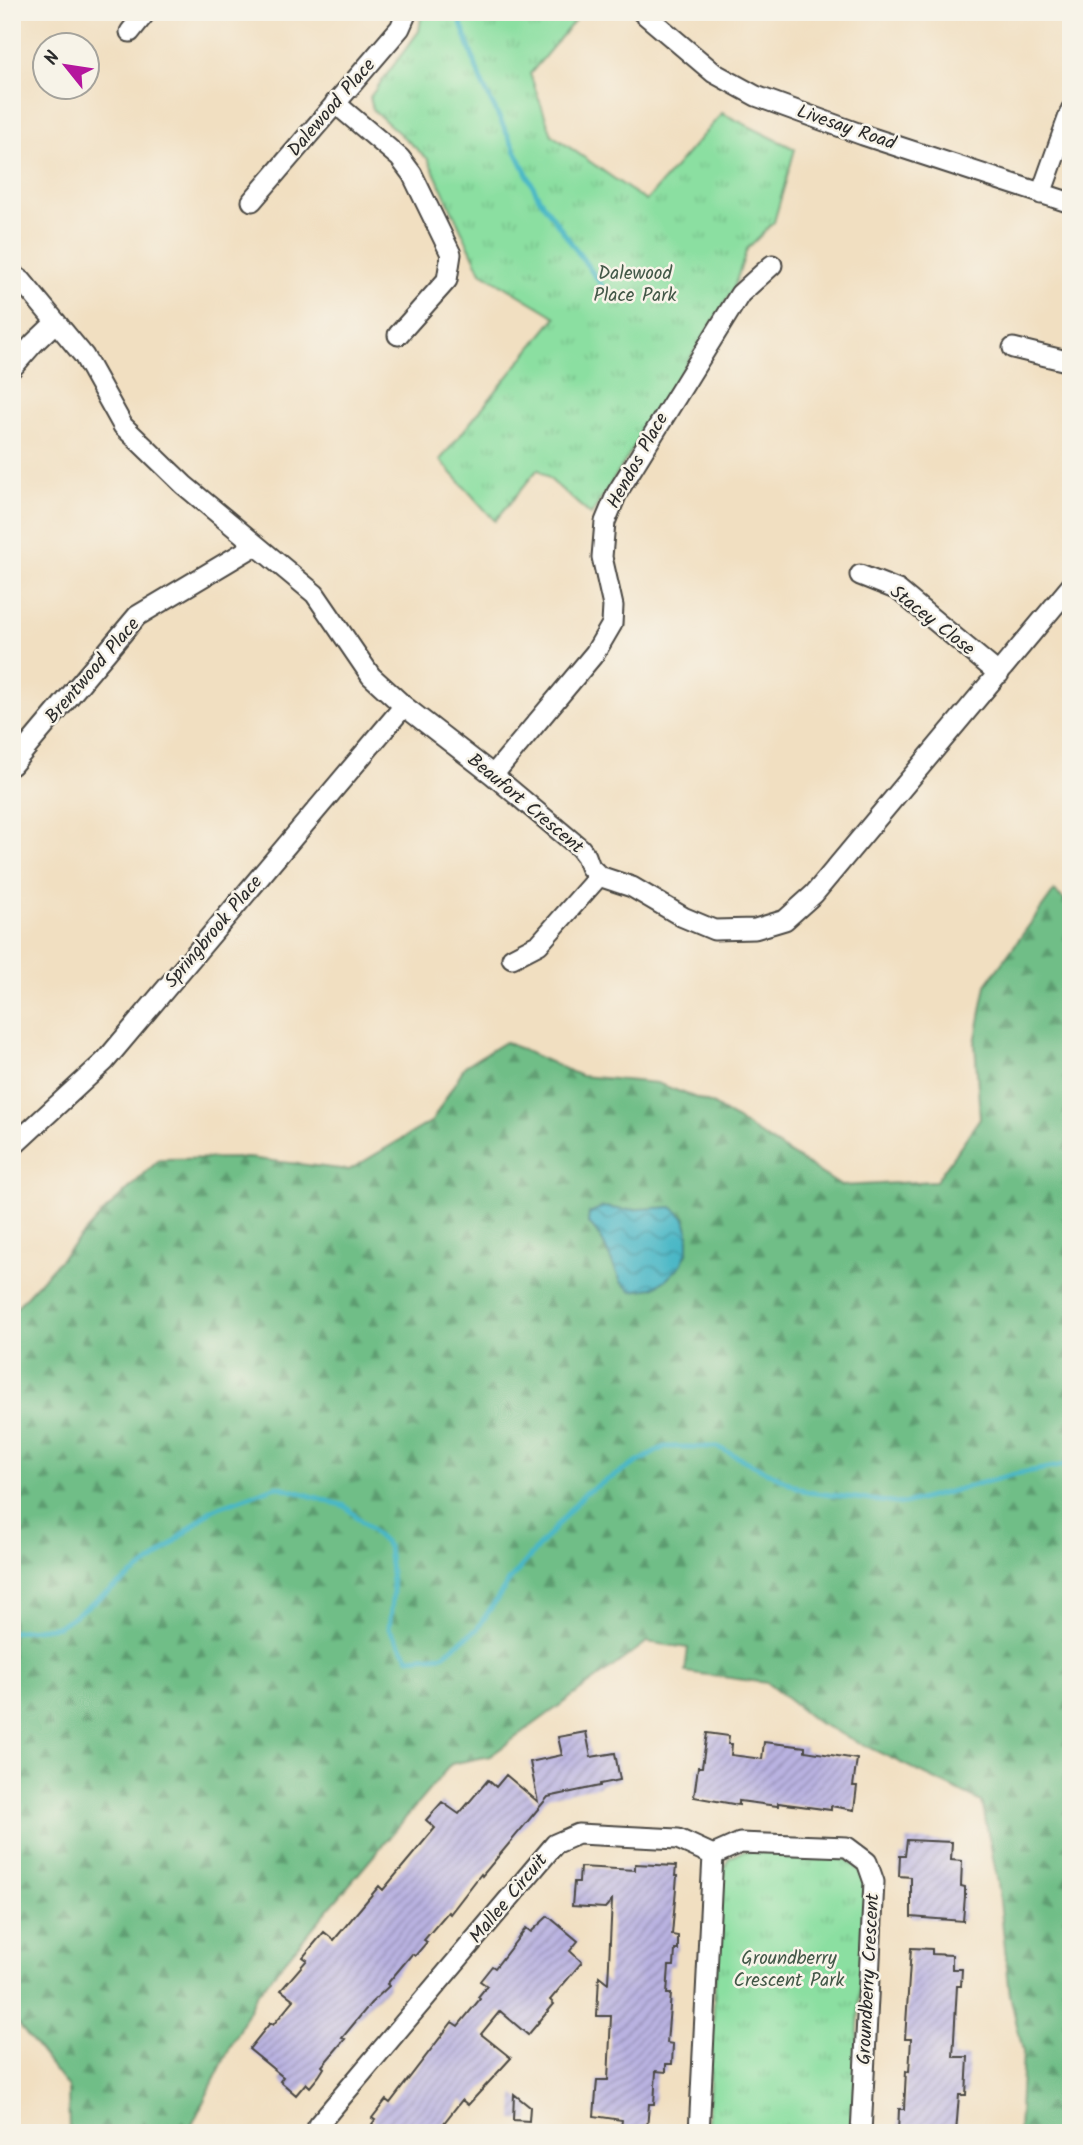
<svg xmlns="http://www.w3.org/2000/svg" width="1083" height="2145" font-family="Kalam,sans-serif">
<style>
.forest{fill:url(#forest-firs);stroke:#4e7459;stroke-width:2}
.park{fill:url(#park-tufts);stroke:#5b8566;stroke-width:2}
.water{fill:url(#water-waves);stroke:#3a7178;stroke-width:2}
.lines{fill:none;stroke-linecap:round;stroke-linejoin:round}
.stream{stroke:#4ab7c6;stroke-width:5}
.building{fill:url(#building-hatch)}
.minor-casing{stroke:#494642;stroke-width:23}
.minor{stroke:#fff;stroke-width:19}
.labels{text-anchor:middle;dominant-baseline:central;stroke-width:5;stroke-linejoin:round;paint-order:stroke}
.street-label{font-size:19px;fill:#2b2b2b;stroke:#f7f3e8}
.park-label{font-size:19px;fill:#435848;stroke:#f7f3e8}
</style>
<defs>
<pattern id="forest-firs" width="22" height="20" patternUnits="userSpaceOnUse" patternTransform="scale(1.75)"><rect width="22" height="20" fill="#70be87"/><path d="M5 1l3.5 6h-7zM16 11l3.5 6h-7z" fill="#5c9b6f"/></pattern>
<pattern id="park-tufts" width="24" height="20" patternUnits="userSpaceOnUse" patternTransform="scale(1.75)"><rect width="24" height="20" fill="#8bdfa1"/><path d="M3 7l-1-3M5 7V3M7 7l1-3M15 17l-1-3M17 17v-4M19 17l1-3" fill="none" stroke="#78c08b"/></pattern>
<pattern id="water-waves" width="16" height="10" patternUnits="userSpaceOnUse" patternTransform="scale(1.75)"><rect width="16" height="10" fill="#4ab7c6"/><path d="M0 5q4-4 8 0t8 0" fill="none" stroke="#3e95a1"/></pattern>
<pattern id="building-hatch" width="6" height="6" patternUnits="userSpaceOnUse" patternTransform="scale(1.75)"><rect width="6" height="6" fill="#b9b2e1"/><path d="M-1 1l2-2M0 6l6-6M5 7l2-2" fill="none" stroke="#9791b7"/></pattern>
</defs>
<rect width="100%" height="100%" fill="#f7f3e8"/>
<filter id="ink" filterUnits="userSpaceOnUse"><feTurbulence type="fractalNoise" baseFrequency=".0143" numOctaves="2"/><feDisplacementMap in="SourceGraphic" scale="14" xChannelSelector="R" yChannelSelector="G"/><feConvolveMatrix kernelMatrix="1 2 1 2 8 2 1 2 1" color-interpolation-filters="sRGB"/></filter>
<filter id="wash" filterUnits="userSpaceOnUse"><feTurbulence type="fractalNoise" baseFrequency=".00686" numOctaves="4" result="noise"/><feDisplacementMap in="SourceGraphic" scale="28" xChannelSelector="R" yChannelSelector="G"/><feGaussianBlur stdDeviation="1.57" result="paint"/><feColorMatrix in="noise" values="0 0 0 0 0 0 0 0 0 0 0 0 0 0 0 0 0 1.4 0 .05"/><feComposite in="paint" operator="in"/></filter>
<g filter="url(#wash)">
<rect width="100%" height="100%" fill="#f1dfc1"/>
<path class="forest" d="M 1054,891 L 1071,905 L 1071,2133 L 1019,2133 L 1023,2051 L 1010,1995 L 998,1883 L 982,1802 L 816,1722 L 767,1683 L 685,1672 L 688,1648 L 647,1642 L 490,1756 L 451,1764 L 256,1995 L 188,2133 L 69,2133 L 68,2088 L 12,2016 L 12,1312 L 100,1216 L 160,1159 L 248,1158 L 349,1170 L 432,1121 L 465,1066 L 505,1042 L 581,1076 L 657,1083 L 712,1104 L 841,1186 L 936,1181 L 980,1118 L 975,1043 L 986,985 Z"/>
<path class="park" d="M 422,12 L 582,12 L 530,74 L 552,135 L 646,201 L 722,113 L 795,149 L 774,222 L 747,249 L 733,290 L 591,515 L 538,469 L 495,521 L 440,460 L 556,317 L 481,272 L 428,159 L 373,110 L 370,97 L 419,31 Z
M 743,1851 L 839,1856 C 853,1861 859,1868 865,1882 L 853,2133 L 707,2133 L 721,1874 L 729,1858 Z"/>
<path class="water" d="M 603,1207 L 624,1210 L 672,1207 L 685,1218 L 688,1230 L 688,1250 L 681,1265 L 667,1279 L 653,1288 L 632,1291 L 621,1282 L 601,1238 L 588,1222 L 589,1213 Z"/>
<g class="lines">
<path class="stream" d="M 457,12 L 481,81 L 539,198 L 610,297
M 12,1632 L 59,1626 L 153,1561 L 211,1510 L 277,1486 L 345,1506 L 388,1546 L 393,1591 L 389,1629 L 409,1658 L 443,1655 L 477,1629 L 509,1581 L 585,1493 L 664,1447 L 718,1447 L 807,1492 L 904,1504 L 1015,1474 L 1071,1464"/>
</g>
<g id="blocks">
<path class="building" d="M 586,1732 L 591,1757 L 615,1753 L 620,1780 L 600,1784 L 600,1786 L 548,1797 L 482,1876 L 481,1874 L 450,1914 L 448,1912 L 424,1940 L 427,1942 L 415,1956 L 412,1954 L 387,1984 L 389,1986 L 371,2003 L 342,2038 L 345,2039 L 322,2066 L 324,2068 L 319,2076 L 310,2087 L 306,2083 L 296,2095 L 280,2081 L 283,2077 L 249,2049 L 270,2023 L 273,2025 L 294,2000 L 281,1990 L 307,1960 L 303,1957 L 324,1932 L 334,1940 L 379,1886 L 383,1890 L 435,1828 L 426,1820 L 442,1802 L 459,1814 L 488,1780 L 496,1787 L 506,1775 L 538,1802 L 530,1762 L 562,1755 L 558,1737 Z
M 707,1733 L 729,1736 L 728,1744 L 732,1744 L 731,1755 L 762,1759 L 764,1742 L 805,1747 L 805,1751 L 857,1759 L 853,1786 L 857,1786 L 854,1810 L 831,1806 L 831,1810 L 778,1803 L 778,1806 L 739,1801 L 739,1805 L 694,1797 L 698,1767 L 702,1767 Z
M 907,1840 L 952,1842 L 951,1860 L 962,1861 L 961,1886 L 965,1887 L 965,1896 L 963,1921 L 911,1917 L 911,1877 L 899,1876 L 900,1856 L 905,1856 Z
M 635,1864 L 676,1866 L 675,1876 L 677,1876 L 672,1935 L 678,1936 L 678,1950 L 675,1950 L 674,1966 L 669,1966 L 667,1994 L 671,1994 L 667,2043 L 673,2044 L 672,2064 L 666,2064 L 666,2072 L 656,2071 L 654,2104 L 649,2104 L 647,2129 L 621,2128 L 622,2120 L 594,2116 L 597,2080 L 608,2080 L 611,2016 L 597,2016 L 599,1976 L 608,1983 L 612,1900 L 605,1908 L 572,1906 L 574,1882 L 579,1882 L 580,1867 L 635,1870 Z
M 548,1916 L 578,1941 L 570,1951 L 582,1962 L 550,2000 L 554,2004 L 528,2035 L 500,2011 L 481,2034 L 511,2058 L 468,2105 L 462,2100 L 436,2133 L 382,2133 L 372,2124 L 375,2120 L 372,2118 L 386,2100 L 390,2103 L 452,2022 L 458,2026 L 480,1999 L 478,1997 L 487,1986 L 480,1981 L 492,1966 L 495,1968 L 526,1928 L 531,1932 Z
M 911,1948 L 932,1949 L 932,1954 L 952,1955 L 952,1969 L 962,1969 L 961,1986 L 957,1986 L 953,2057 L 968,2057 L 966,2095 L 959,2095 L 956,2133 L 898,2133 L 899,2109 L 904,2109 L 906,2071 L 909,2072 L 911,2039 L 905,2039 Z
M 514,2094 L 530,2107 L 529,2121 L 513,2120 Z"/>
</g>
</g>
<g filter="url(#ink)">
<use href="#blocks" fill-opacity="0" stroke="#494642" stroke-width="2"/>
<g class="lines">
<defs>
<path id="minor" d="M 642,12 L 714,73 L 756,96 L 863,135 L 1071,203
M 130,32 L 146,12
M 335,103 L 400,158 L 412,174 L 451,254 L 447,280 L 398,335
M 1041,194 L 1071,110
M 252,201 L 400,28 L 407,12
M 12,274 L 22,281 L 84,356 L 123,426 L 184,485 L 315,594 L 371,676 L 404,706 L 493,775 L 580,848 L 586,856 L 590,867 L 599,876 L 632,887 L 683,917 L 714,930 L 755,929 L 785,920 L 814,894 L 1071,586
M 1013,348 L 1071,362
M 12,368 L 34,343 L 56,322
M 860,575 L 898,590 L 999,674
M 12,765 L 137,616 L 256,545
M 493,775 L 595,653 L 612,624 L 613,606 L 602,557 L 605,522 L 617,493 L 740,294 L 772,265
M 512,958 L 539,944 L 599,876
M 12,1147 L 105,1061 L 404,706
M 713,1855 L 740,1843 L 847,1847 L 867,1862 L 874,1882 L 861,2133
M 316,2133 L 318,2125 L 555,1844 L 578,1834 L 678,1839 L 713,1855
M 699,2133 L 713,1855"/>
</defs>
<use href="#minor" class="minor-casing"/>
<use href="#minor" class="minor"/>
</g>
</g>
<g class="labels">
<g class="street-label">
<text transform="translate(332 108) rotate(-49)">Dalewood Place</text>
<text transform="translate(846 128) rotate(19)">Livesay Road</text>
<text transform="translate(638 461) rotate(-61)">Hendos Place</text>
<text transform="translate(932 621) rotate(38)">Stacey Close</text>
<text transform="translate(93 671) rotate(-49)">Brentwood Place</text>
<text transform="translate(525 804) rotate(40)">Beaufort Crescent</text>
<text transform="translate(214 932) rotate(-50)">Springbrook Place</text>
<text transform="translate(509 1899) rotate(-50)">Mallee Circuit</text>
<text transform="translate(869 1979) rotate(-87)">Groundberry Crescent</text>
</g>
<g class="park-label">
<text x="635" y="274">Dalewood<tspan x="635" dy="22">Place Park</tspan></text>
<text x="789" y="1959">Groundberry<tspan x="789" dy="22">Crescent Park</tspan></text>
</g>
</g>
<rect width="1083" height="2145" fill="none" stroke="#f7f3e8" stroke-width="42"/>
<g transform="translate(66 66) rotate(300)"><circle r="33" fill="#f7f3e8" stroke="#a5a39c" stroke-width="2"/>
<path d="M0-5L12 26L0 18L-12 26Z" fill="#b5179e"/>
<text y="-10" font-size="19" font-weight="bold" text-anchor="middle" fill="#2b2b2b">N</text>
</g>
</svg>
